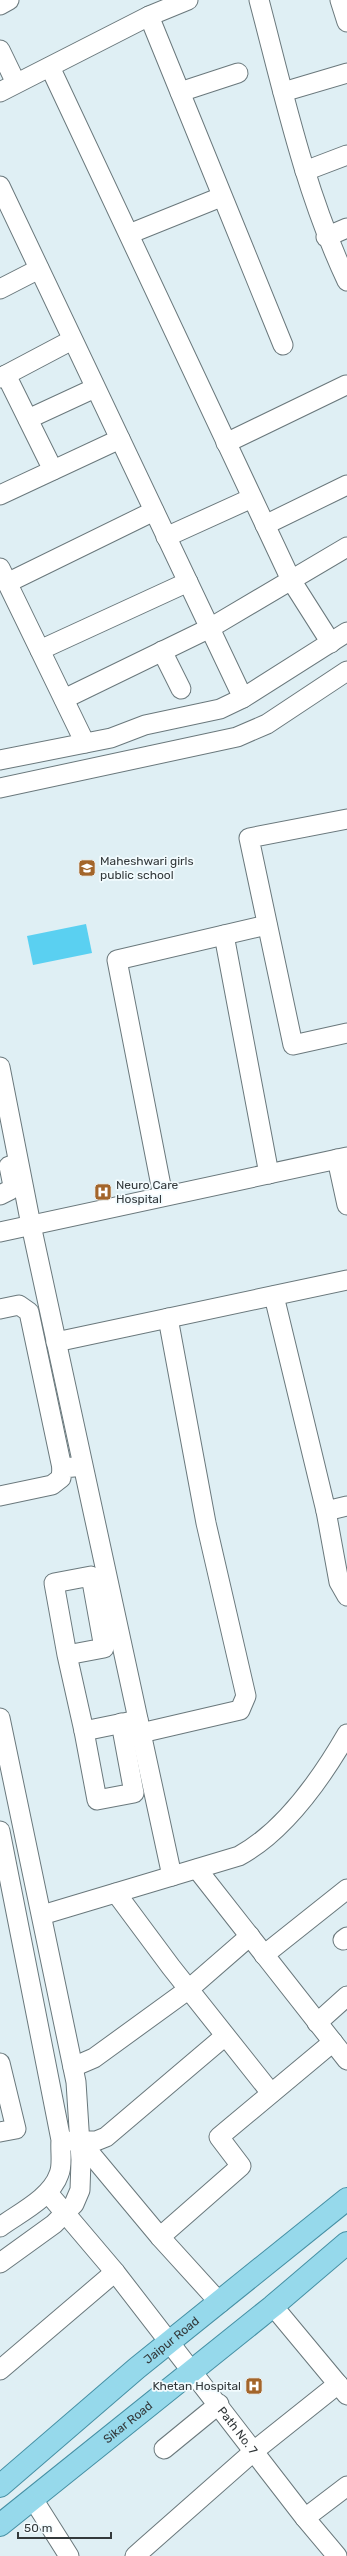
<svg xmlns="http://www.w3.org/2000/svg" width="347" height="2556" font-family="Rubik,sans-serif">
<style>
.green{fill:#5ad0f1}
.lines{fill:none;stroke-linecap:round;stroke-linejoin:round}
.minor-casing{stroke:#6a787c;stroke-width:21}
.major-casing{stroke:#4690a4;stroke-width:24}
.minor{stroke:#fff;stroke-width:19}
.major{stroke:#96d9eb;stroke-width:22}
.labels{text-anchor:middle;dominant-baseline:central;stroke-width:3.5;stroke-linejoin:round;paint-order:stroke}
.poi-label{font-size:12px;fill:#33393b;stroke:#f2fbfe;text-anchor:start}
.street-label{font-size:12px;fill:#33393b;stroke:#f2fbfe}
</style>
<rect width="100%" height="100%" fill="#dfeff4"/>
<path class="green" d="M 86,924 L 92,953 L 33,965 L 27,936 Z"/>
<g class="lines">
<defs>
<g id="minor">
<path d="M 259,0 C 284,95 305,192 347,281"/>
<path d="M 340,0 L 347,22"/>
<path d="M 0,5 L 9,0"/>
<path d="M 149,16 L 283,345"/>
<path d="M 0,50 L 16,83"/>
<path d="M 50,67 L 291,580 L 331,643"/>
<path d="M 0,92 L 149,16 L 188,0"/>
<path d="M 180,92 L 238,73"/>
<path d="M 283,92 L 347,73"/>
<path d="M 305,171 L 347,155"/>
<path d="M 0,186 L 243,698"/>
<path d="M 129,234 L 221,197"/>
<path d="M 326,237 L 347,228"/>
<path d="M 0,289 L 39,269"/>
<path d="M 6,375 L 53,470"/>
<path d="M 0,378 L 72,340"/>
<path d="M 28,419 L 95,388"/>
<path d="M 226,443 L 346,385"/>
<path d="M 0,495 L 120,439"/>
<path d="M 265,525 L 347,485"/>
<path d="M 166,537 L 252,498"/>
<path d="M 0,568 L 85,743"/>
<path d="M 7,583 L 154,511"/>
<path d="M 40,650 L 188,582"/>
<path d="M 162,651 L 181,689"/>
<path d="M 64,699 L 210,628 L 347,547"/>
<path d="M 0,760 L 111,738 L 145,725 L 220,709 L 243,698 L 347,632"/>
<path d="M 0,788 L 237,737 L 267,724 L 347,671"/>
<path d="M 347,819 L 249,838 L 293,1045 L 347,1033"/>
<path d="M 224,935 L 269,1174"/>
<path d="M 0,1067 L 31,1225 L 172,1876"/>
<path d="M 337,1159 L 347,1205"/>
<path d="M 0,1195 L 10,1190 L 13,1186 L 9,1166"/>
<path d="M 163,1196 L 117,960 L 267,925"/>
<path d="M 0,1232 L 347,1157"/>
<path d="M 274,1296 L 326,1511 L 347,1506"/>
<path d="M 0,1309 L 19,1305 L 29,1312 L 62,1468"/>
<path d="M 56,1342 L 347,1280"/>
<path d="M 0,1496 L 52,1485 L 61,1478 L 62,1468 L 74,1467"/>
<path d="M 326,1511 L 339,1582 L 347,1596"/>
<path d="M 67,1655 L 54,1583 L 91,1576 L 104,1648 L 67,1655 L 84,1731 L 138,1720"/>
<path d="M 0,1718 L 76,2082 L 81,2160 L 80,2190 L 74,2204 L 54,2224 L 0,2263"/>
<path d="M 84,1731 L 97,1800 L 134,1793 L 121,1723"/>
<path d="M 141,1733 L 240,1710 L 246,1696 L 206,1523 L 168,1318"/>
<path d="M 0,1831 L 61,2140 C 60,2151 63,2165 59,2174 C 51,2198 19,2213 0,2227"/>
<path d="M 197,1869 L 347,2060"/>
<path d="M 116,1893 L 171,1967 L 271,2093"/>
<path d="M 42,1915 L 239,1856 C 285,1831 321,1779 347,1734"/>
<path d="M 343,1940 L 347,1937"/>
<path d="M 264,1955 L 347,1889"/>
<path d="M 317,2023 L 347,1996"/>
<path d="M 0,2063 L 16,2129 L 0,2132"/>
<path d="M 73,2067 L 94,2058 L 189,1989 L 250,1936"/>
<path d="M 71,2141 L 96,2141 L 106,2137 L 225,2036"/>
<path d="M 80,2141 L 160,2237 L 220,2303"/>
<path id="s1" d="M 48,2193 L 115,2272 L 305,2518 L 337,2556"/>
<path d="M 160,2237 L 241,2166 L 219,2137 L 333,2042"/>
<path d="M 273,2306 L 347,2395"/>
<path d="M 0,2370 L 115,2272"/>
<path d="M 164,2449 L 219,2404"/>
<path d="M 33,2499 L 69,2556"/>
<path d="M 305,2518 L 347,2486"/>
<path d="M 135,2556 L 254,2451 L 338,2384"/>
</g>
<g id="major">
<path id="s2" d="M 0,2486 L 137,2368 L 347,2199"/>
<path id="s3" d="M 0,2525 L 273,2306 L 347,2243"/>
</g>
</defs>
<use href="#minor" class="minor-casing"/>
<use href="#major" class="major-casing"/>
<use href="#minor" class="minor"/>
<use href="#major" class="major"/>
</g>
<defs>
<symbol id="school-square" viewBox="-11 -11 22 22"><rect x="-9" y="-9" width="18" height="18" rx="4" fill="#a3652a" stroke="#f2fbfe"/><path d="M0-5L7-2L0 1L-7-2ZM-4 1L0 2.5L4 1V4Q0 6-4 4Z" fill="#fff"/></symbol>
<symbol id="hospital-square" viewBox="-11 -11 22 22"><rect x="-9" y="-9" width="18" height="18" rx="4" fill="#a3652a" stroke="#f2fbfe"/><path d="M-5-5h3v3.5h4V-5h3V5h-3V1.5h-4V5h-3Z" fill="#fff"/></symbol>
</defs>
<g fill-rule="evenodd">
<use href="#school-square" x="77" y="858" width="20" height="20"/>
<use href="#hospital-square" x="93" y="1182" width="20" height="20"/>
<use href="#hospital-square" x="244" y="2376" width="20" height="20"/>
</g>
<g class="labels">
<g class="poi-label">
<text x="100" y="861">Maheshwari girls<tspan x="100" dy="14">public school</tspan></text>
<text x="116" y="1185">Neuro Care<tspan x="116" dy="14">Hospital</tspan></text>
<text x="241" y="2386" text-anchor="end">Khetan Hospital</text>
</g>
<g class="street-label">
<text stroke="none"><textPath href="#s2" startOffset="225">Jaipur Road</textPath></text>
<text stroke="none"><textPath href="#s3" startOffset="164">Sikar Road</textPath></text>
<text stroke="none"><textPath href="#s1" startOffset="304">Path No. 7</textPath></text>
</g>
</g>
<path d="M18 2532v6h93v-6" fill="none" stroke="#33393b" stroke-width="2"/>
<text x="24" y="2532" font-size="12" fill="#33393b" stroke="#f2fbfe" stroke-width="3" paint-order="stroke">50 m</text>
</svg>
